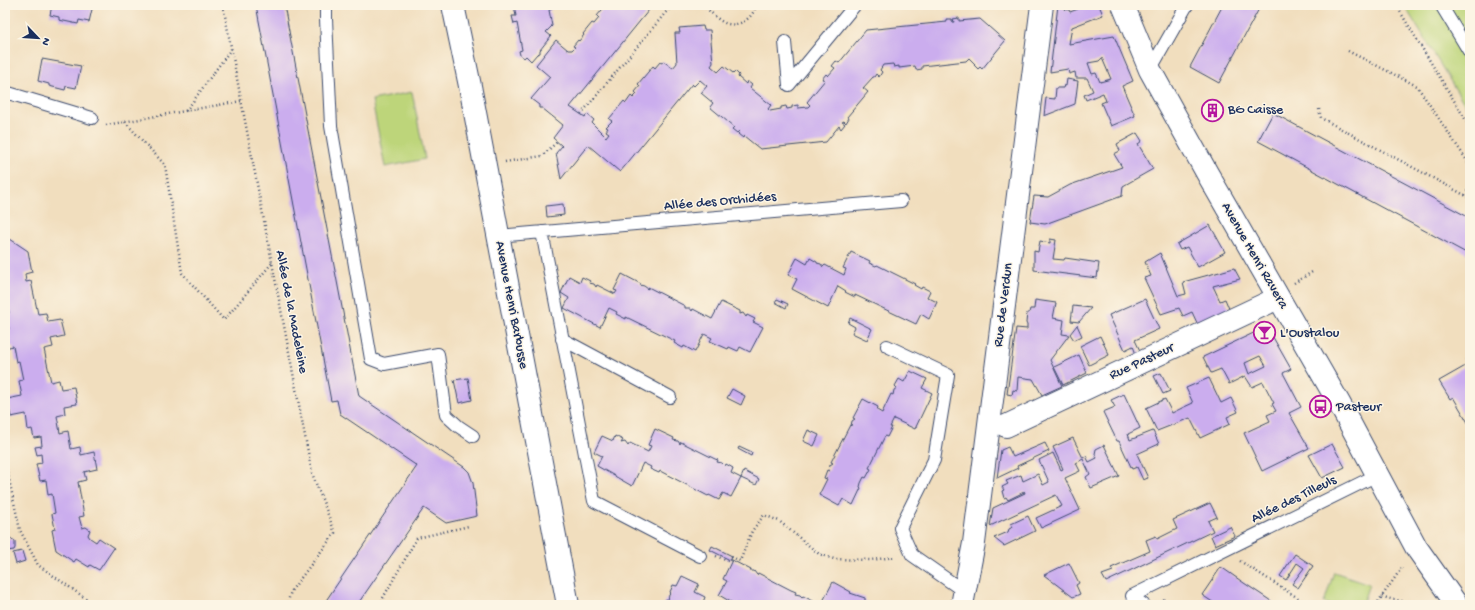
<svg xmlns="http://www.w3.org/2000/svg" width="1475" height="610" font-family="'Gochi Hand',sans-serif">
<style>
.green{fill:#bdd57a;stroke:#6c826c}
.building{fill:#cbadee;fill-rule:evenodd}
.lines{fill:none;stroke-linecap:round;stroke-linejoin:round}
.lane-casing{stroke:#3b496c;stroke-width:14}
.street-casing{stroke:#3b496c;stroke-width:24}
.secondary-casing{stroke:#3b496c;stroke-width:24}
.path{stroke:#3b496c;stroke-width:2.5;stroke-dasharray:1 3;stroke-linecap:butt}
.lane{stroke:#fff;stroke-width:12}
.street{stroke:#fff;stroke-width:22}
.secondary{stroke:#fff;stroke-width:22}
.labels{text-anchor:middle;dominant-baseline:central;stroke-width:3;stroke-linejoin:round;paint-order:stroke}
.poi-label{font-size:14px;fill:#1b2f5e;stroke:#fcf5e5;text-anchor:start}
.street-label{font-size:14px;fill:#1b2f5e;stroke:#fcf5e5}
</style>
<rect width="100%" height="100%" fill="#fcf5e5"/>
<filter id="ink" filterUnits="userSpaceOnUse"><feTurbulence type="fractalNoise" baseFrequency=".025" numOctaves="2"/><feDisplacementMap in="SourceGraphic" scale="8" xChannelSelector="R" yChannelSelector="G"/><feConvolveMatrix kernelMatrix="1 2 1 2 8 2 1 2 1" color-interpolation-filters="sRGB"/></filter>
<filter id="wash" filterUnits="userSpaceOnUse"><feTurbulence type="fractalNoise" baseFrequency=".012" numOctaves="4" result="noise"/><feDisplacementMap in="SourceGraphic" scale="16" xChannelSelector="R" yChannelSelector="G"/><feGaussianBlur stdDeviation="0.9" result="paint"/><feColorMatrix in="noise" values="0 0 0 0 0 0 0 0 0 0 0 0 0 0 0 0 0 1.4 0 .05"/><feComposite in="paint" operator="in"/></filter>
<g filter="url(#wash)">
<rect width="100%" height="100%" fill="#f1debe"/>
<path class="green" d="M 1404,5 L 1470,5 L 1470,113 Z
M 412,92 L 425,159 L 385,167 L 372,100 Z
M 1334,572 L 1369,584 L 1362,605 L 1330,605 L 1324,603 Z"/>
<g id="blocks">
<path class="building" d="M 52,5 L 93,5 L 89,22 L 79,20 L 78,24 L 59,20 L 59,17 L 50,15 Z
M 256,5 L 284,5 L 359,396 L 464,467 L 469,472 L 473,483 L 477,516 L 446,523 L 424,508 L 357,605 L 323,605 L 417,466 L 340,414 L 337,400 L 331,401 Z
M 514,5 L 552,5 L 552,9 L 549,10 L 552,26 L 546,32 L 551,36 L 540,50 L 540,53 L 537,54 L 531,61 L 526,56 L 524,58 L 520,55 L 519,51 L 522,50 L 517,23 L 514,24 L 512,16 L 516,16 Z
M 606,5 L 608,6 L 609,5 L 653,5 L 570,107 L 585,117 L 587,114 L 594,120 L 592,123 L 606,137 L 609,133 L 606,131 L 608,128 L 606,127 L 612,121 L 609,119 L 624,101 L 626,103 L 631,96 L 633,98 L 637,94 L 635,92 L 640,86 L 638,84 L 653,66 L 655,68 L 660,62 L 662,63 L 663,61 L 673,68 L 677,63 L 675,33 L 680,33 L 679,28 L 703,26 L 704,30 L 710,30 L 713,63 L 711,66 L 718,72 L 724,66 L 733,73 L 735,71 L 739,75 L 738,77 L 746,84 L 747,81 L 752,85 L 750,88 L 771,105 L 768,109 L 770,111 L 781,109 L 781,107 L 786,106 L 787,109 L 792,108 L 792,106 L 798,105 L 798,108 L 808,107 L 810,105 L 807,102 L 825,80 L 822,79 L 826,74 L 828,76 L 835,68 L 832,66 L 836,61 L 839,63 L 866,30 L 947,22 L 946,19 L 952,19 L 952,22 L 954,22 L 953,19 L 959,18 L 959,21 L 980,19 L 1005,41 L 982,69 L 980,67 L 978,69 L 974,65 L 975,64 L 969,58 L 966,61 L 922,66 L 922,69 L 916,70 L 915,66 L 899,68 L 899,66 L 894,67 L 893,64 L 883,65 L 880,70 L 882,72 L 879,77 L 876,74 L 874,77 L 873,77 L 863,88 L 868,92 L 847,117 L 849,118 L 846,123 L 844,121 L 842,122 L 845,124 L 841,129 L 839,126 L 826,142 L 760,149 L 744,136 L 743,138 L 738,134 L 740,132 L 739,131 L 737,133 L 732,129 L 734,127 L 710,107 L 713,103 L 701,93 L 707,86 L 700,80 L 694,86 L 692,84 L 620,172 L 588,145 L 561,179 L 556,153 L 562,146 L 553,138 L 563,125 L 542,108 L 539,108 L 539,105 L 531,99 L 550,77 L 536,65 L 556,40 L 568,50 L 572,50 L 575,47 L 573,46 L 578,40 L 579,41 L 584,35 L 583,34 L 592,23 L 594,24 L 599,18 L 597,16 Z
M 1058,5 L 1063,5 L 1064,9 L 1069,10 L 1070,12 L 1078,9 L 1077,5 L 1099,5 L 1103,15 L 1072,27 L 1069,44 L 1114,36 L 1133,81 L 1122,86 L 1135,116 L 1111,126 L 1101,103 L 1106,101 L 1103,93 L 1086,100 L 1084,95 L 1093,91 L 1087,78 L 1076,78 L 1075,72 L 1069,74 L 1068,69 L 1050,72 ZM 1102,58 L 1111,79 L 1100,82 L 1096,73 L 1092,74 L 1088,63 L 1099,61 Z
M 1223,5 L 1261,5 L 1219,83 L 1190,67 Z
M 42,59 L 81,66 L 76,88 L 66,86 L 65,90 L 49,86 L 49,84 L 38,81 Z
M 1067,79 L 1078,81 L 1075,104 L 1044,116 L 1046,98 L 1055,99 L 1056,88 L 1063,88 L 1064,85 L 1066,86 Z
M 1209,101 L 1223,108 L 1217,120 L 1203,113 Z
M 1273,113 L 1470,218 L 1470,255 L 1258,141 Z
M 1137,133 L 1142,141 L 1138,144 L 1153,169 L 1123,186 L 1122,196 L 1045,224 L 1030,222 L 1034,196 L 1048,197 L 1070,185 L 1122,167 L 1114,154 L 1120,151 L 1117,144 Z
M 563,204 L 564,215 L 547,217 L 546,206 Z
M 1210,225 L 1225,252 L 1198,267 L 1187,247 L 1180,250 L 1177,244 Z
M 10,239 L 28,251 L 32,272 L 25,274 L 26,282 L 31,281 L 38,314 L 46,313 L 48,322 L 60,320 L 64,336 L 51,339 L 53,347 L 44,349 L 51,382 L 59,380 L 61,389 L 74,387 L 77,404 L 64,406 L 65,414 L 57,416 L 60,433 L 68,431 L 71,449 L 80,447 L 81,455 L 94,452 L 97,469 L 84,472 L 86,480 L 78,482 L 84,516 L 79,517 L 82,528 L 86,527 L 90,530 L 88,535 L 90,538 L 96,542 L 99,538 L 114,548 L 99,570 L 90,565 L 89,567 L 76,559 L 74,562 L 56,550 L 52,530 L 55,529 L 52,514 L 55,513 L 52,494 L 48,495 L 46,480 L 40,481 L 36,464 L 42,463 L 41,454 L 37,455 L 35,447 L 42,446 L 41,437 L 34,438 L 32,429 L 28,430 L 26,414 L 11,417 L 7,399 L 22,396 L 19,381 L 23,380 L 19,361 L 16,362 L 13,346 L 5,348 L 5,330 L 9,329 L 6,313 L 9,313 L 6,294 L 5,295 L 5,244 Z
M 1050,239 L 1056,240 L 1053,259 L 1064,260 L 1065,258 L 1099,263 L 1097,278 L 1034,270 L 1034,251 L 1038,252 L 1040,241 L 1050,243 Z
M 851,252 L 870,261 L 869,263 L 876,266 L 877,265 L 915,284 L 914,285 L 921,289 L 922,287 L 930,291 L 927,297 L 937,302 L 929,319 L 921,314 L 916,324 L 855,295 L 855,297 L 845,292 L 846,291 L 838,286 L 828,308 L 792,289 L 797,279 L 788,275 L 797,258 L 807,264 L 810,258 L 817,262 L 817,263 L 821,264 L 823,267 L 825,265 L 844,275 L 846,269 L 843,268 Z
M 1160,253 L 1178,296 L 1186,294 L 1183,282 L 1234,268 L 1240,279 L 1213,286 L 1220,301 L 1225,299 L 1230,311 L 1198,325 L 1192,312 L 1183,316 L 1179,308 L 1161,314 L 1144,278 L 1151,276 L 1145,262 Z
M 622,274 L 641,284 L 640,285 L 644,286 L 648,289 L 648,287 L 685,306 L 685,308 L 690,308 L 692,311 L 693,309 L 712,319 L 721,302 L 740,311 L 740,314 L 743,313 L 746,317 L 747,315 L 755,319 L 753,322 L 763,327 L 750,352 L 740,347 L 738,351 L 729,347 L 728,349 L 710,341 L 712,338 L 704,334 L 695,352 L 684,346 L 683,348 L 674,343 L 675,341 L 626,317 L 626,319 L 616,314 L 617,312 L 609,308 L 600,327 L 564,308 L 569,298 L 561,293 L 569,276 L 580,282 L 582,277 L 590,281 L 589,283 L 594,284 L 596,287 L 597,285 L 615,294 L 617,291 L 614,290 Z
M 777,299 L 788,304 L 786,308 L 775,302 Z
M 1145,299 L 1159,329 L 1135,340 L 1142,355 L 1137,357 L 1133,346 L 1125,350 L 1109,315 Z
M 1035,300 L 1056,303 L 1053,318 L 1064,320 L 1062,334 L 1069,335 L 1050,360 L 1062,386 L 1042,395 L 1033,379 L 1018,377 L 1017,391 L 1013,390 L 1012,395 L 1007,394 L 1016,328 L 1027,329 L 1027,325 L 1026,323 L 1027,313 L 1029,313 L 1030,309 L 1034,309 Z
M 1073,306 L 1091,308 L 1079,322 L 1071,321 Z
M 850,318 L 872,329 L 867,340 L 852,333 L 855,327 L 848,323 Z
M 1077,325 L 1082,336 L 1074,340 L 1070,334 Z
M 1262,329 L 1270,332 L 1291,369 L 1283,373 L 1301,407 L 1289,413 L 1309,448 L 1262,471 L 1244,433 L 1270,421 L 1267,415 L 1276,411 L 1272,404 L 1274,403 L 1263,382 L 1252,387 L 1245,376 L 1229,384 L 1221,369 L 1211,373 L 1203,357 ZM 1260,356 L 1266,366 L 1249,374 L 1245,363 Z
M 1100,336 L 1109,355 L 1089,365 L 1080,346 Z
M 1079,355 L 1087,373 L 1063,385 L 1054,367 Z
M 1470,357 L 1470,426 L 1453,397 L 1450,399 L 1439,381 L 1469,364 L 1466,359 Z
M 910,371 L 927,379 L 922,388 L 932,393 L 915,429 L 894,419 L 890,427 L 892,427 L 887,437 L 885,436 L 869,468 L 871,469 L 866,478 L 864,477 L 861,483 L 860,487 L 861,488 L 853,505 L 843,499 L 839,506 L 819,495 L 827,479 L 824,478 L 827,470 L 829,471 L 830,465 L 833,463 L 831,462 L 850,425 L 851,426 L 852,421 L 855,419 L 853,418 L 863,399 L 878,407 L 877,410 L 882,413 L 891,394 L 893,395 L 894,390 L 897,388 L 895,386 L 899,379 L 904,382 Z
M 1161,373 L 1170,391 L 1163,394 L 1154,376 Z
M 468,378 L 472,400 L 459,403 L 454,380 Z
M 1209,378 L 1221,403 L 1231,398 L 1238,412 L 1227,417 L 1230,424 L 1200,438 L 1190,418 L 1157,431 L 1146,408 L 1165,399 L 1172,413 L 1182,408 L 1193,403 L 1186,388 Z
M 732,389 L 745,396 L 741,405 L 727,398 Z
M 1124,394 L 1140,428 L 1128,434 L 1130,440 L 1153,431 L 1159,444 L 1137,454 L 1148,478 L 1143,480 L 1137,467 L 1132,469 L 1119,441 L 1117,441 L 1103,412 L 1115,407 L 1111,400 Z
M 655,429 L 674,438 L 673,440 L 678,441 L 680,444 L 681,442 L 715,459 L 718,460 L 717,462 L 722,463 L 725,466 L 726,464 L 733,468 L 731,473 L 741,478 L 731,497 L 723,493 L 719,500 L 709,495 L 708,496 L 660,471 L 659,473 L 650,469 L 651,467 L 643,463 L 632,486 L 597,466 L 602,456 L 594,452 L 602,436 L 613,441 L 615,436 L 623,440 L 621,443 L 625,442 L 628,446 L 630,443 L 648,452 L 651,446 L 648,445 Z
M 808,430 L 819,435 L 814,446 L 803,441 Z
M 1073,438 L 1083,458 L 1086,456 L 1089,462 L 1097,458 L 1095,454 L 1096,449 L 1104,445 L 1119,476 L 1091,488 L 1086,477 L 1090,474 L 1083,459 L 1076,463 L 1080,471 L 1065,478 L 1080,510 L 1041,528 L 1036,518 L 1062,506 L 1056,495 L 990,526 L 993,508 L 1025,493 L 1024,491 L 1024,492 L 1008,500 L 1006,497 L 1004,498 L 1002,491 L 1004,490 L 1002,487 L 1008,484 L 1006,481 L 1021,475 L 1023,481 L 1038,474 L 1043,485 L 1049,482 L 1039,460 L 1053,453 L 1061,470 L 1063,469 L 1053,447 Z
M 1045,443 L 1049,451 L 1017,466 L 1018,468 L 997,478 L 1001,450 L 1008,447 L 1013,457 Z
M 1332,444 L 1345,467 L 1322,478 L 1309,455 Z
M 739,447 L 752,453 L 751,456 L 738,449 Z
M 744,471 L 759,479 L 756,485 L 741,478 Z
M 1210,503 L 1217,517 L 1208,521 L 1213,531 L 1106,582 L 1102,575 L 1113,571 L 1111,568 L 1150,551 L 1146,540 L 1156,536 L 1157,539 L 1177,529 L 1173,520 Z
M 1028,516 L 1035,531 L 1004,546 L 994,538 L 1008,532 L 1009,529 L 1013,527 L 1011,524 Z
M 1230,527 L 1235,536 L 1215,545 L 1211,536 Z
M 10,538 L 15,541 L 15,548 L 14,550 L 7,551 L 5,550 L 5,540 Z
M 712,546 L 732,556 L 730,560 L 710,550 Z
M 22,551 L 25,561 L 16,564 L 13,553 Z
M 1295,554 L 1313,566 L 1298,588 L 1292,584 L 1304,568 L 1297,563 L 1286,580 L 1280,576 Z
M 732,560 L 751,570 L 750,571 L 754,571 L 757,575 L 758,573 L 791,590 L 796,592 L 795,594 L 800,595 L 802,597 L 803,596 L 821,605 L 833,582 L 851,592 L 850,593 L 865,598 L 865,601 L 872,605 L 740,605 L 737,603 L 736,605 L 719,595 L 727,581 L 723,579 Z
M 1069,563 L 1079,583 L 1076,585 L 1080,594 L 1073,597 L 1044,575 Z
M 1221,567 L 1244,583 L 1277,605 L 1217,605 L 1202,595 Z
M 682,576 L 699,584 L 695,592 L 705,597 L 702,605 L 663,605 L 666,599 L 668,600 L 669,595 L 671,593 L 670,592 L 673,585 L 677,586 Z"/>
</g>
</g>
<g filter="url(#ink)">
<use href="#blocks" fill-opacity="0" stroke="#3b496c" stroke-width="1"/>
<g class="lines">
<defs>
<path id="lane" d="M 326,5 L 326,19 L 331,126 L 371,359 L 384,364 L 438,354 L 446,415 L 458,426 L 473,436
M 1441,5 L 1470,53
M 785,42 L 789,85 L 855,5
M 1150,70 L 1187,5
M 5,92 L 92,118
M 542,232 L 594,501 L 700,556
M 498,236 L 901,201
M 562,339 L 670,397
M 887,346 L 948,375 L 934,460 L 900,528 L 912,555 L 965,592
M 1144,605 L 1132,596 L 1377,475"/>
<path id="street" d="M 1006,426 L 1278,298
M 962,605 L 974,543 L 1042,5"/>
<path id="secondary" d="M 453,5 L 470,86 L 568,605
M 1123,5 L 1150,70 L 1207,173 L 1339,403 L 1416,547 L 1457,605"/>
</defs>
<use href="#lane" class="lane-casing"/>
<use href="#street" class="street-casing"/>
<use href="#secondary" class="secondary-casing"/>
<path class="path" d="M 223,5 L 312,473 L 335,533 L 291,591 L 287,605
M 703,5 C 710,11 716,19 725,23 C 738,28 753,19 756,5
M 1396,5 L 1470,127
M 1348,51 L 1417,86 L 1470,165
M 1319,109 L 1321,118 L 1470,198
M 186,111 L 231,49
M 581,114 L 667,11 L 674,5
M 125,122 L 165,165 L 182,273 L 224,320 L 272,263
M 106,125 L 241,101
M 505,162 L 542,156 L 557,142
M 1465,195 L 1470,186
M 1294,283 L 1314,271
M 5,461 L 20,530 L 38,565 L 95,605
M 716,556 L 730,562 L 732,557 L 740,561 L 752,531 L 764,515 L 779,521 L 819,554 L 834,559 L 870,560 L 896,557
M 1240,561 L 1309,605
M 1382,596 C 1393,601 1404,600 1414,605
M 1163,599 L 1170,605
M 379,605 L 417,538 L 469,526
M 1376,605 L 1403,566"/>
<use href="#lane" class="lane"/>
<use href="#street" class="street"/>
<use href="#secondary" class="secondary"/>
</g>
</g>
<defs>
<symbol id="building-ring" viewBox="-11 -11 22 22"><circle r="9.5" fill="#fcf5e5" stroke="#b5179e" stroke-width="1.5"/><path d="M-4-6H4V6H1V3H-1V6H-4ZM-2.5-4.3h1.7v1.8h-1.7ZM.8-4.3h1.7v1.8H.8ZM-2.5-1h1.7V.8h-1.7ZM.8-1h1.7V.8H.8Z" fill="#b5179e"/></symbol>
<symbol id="bar-ring" viewBox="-11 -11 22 22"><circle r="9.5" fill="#fcf5e5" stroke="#b5179e" stroke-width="1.5"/><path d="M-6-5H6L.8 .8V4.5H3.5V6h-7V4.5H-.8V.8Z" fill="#b5179e"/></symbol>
<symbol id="bus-ring" viewBox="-11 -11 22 22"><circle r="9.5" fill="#fcf5e5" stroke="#b5179e" stroke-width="1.5"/><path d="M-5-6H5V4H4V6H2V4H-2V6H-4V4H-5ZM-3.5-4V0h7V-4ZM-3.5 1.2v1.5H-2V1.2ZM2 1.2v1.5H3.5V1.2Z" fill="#b5179e"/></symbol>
</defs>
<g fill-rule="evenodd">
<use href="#building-ring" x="1200" y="98" width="25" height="25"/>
<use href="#bar-ring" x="1252" y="320" width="25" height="25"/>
<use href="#bus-ring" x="1308" y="394" width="25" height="25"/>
</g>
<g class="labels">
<g class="poi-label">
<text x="1228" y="110">BG Caisse</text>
<text x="1280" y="333">L'Oustalou</text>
<text x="1336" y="407">Pasteur</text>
</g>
<g class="street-label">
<text transform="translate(720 202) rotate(-5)">Allée des Orchidées</text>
<text transform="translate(1254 256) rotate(60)">Avenue Henri Ravera</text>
<text transform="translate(511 305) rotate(79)">Avenue Henri Barbusse</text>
<text transform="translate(1004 305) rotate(-83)">Rue de Verdun</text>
<text transform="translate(291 312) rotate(79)">Allée de la Madeleine</text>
<text transform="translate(1142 362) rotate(-25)">Rue Pasteur</text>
<text transform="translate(1294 500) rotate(-26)">Allée des Tilleuls</text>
</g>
</g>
<rect width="1475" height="610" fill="none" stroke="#fcf5e5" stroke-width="20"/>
<g transform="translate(38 38) rotate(115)" stroke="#fcf5e5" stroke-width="3" paint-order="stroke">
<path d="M0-3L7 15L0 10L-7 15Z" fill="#1b2f5e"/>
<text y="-6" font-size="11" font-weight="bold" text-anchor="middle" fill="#1b2f5e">N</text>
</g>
</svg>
